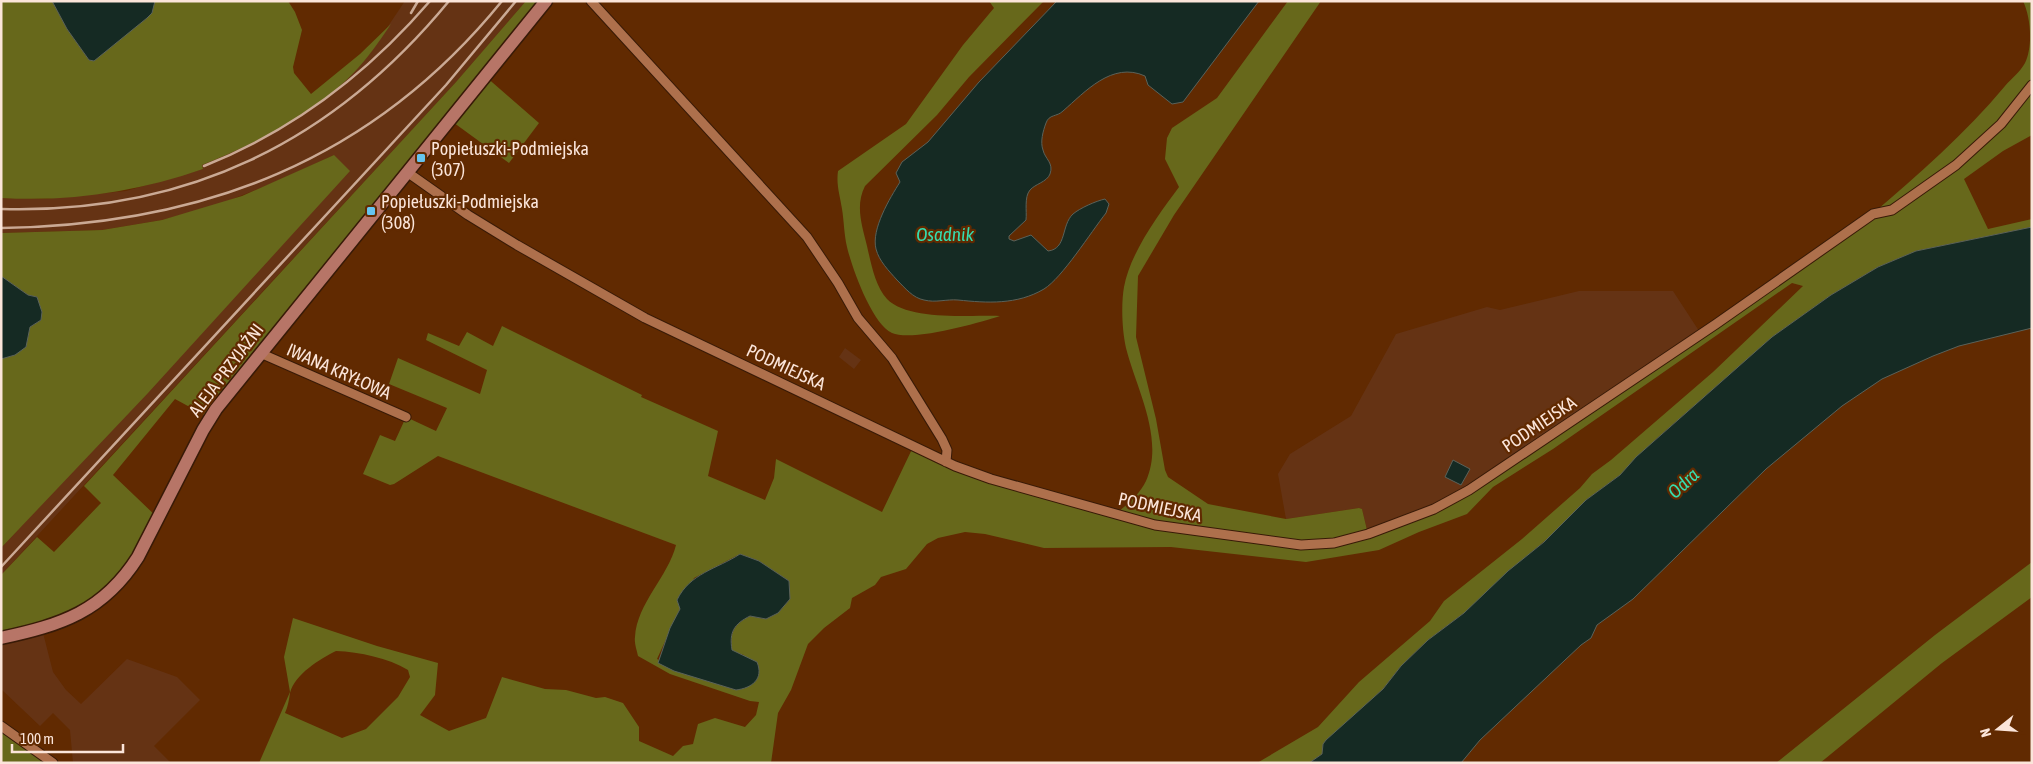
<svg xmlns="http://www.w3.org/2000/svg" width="2033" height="764" font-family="'Asap Condensed',sans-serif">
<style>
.built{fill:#653314}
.green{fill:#67681b;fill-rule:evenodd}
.water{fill:#152a23;stroke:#5a625a}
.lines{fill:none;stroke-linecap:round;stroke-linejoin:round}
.street-casing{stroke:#381a07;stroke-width:11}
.secondary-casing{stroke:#381a07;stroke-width:15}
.street{stroke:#ae704c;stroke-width:9}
.secondary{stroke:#b77567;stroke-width:12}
.rail{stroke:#caa994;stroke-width:2.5}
.poi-dot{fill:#66c4ef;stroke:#612a01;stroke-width:2}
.labels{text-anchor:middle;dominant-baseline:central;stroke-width:4.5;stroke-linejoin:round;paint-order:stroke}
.poi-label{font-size:18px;fill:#fbe5da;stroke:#612a01;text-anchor:start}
.street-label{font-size:18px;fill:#fbe5da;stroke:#612a01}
.water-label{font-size:19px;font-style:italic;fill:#35ddb0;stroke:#612a01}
</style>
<rect width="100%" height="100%" fill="#612a01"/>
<path class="built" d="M 405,1 L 526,1 L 456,82 L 1,575 L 1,548 L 218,315 L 334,155 L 273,183 L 220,204 L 162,220 L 102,230 L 1,233 L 1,198 L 46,199 L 126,191 L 203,169 L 201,165 L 274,130 L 307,110 L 337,88 L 368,56 Z
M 1579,291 L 1673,291 L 1701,334 L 1469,490 L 1368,534 L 1362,509 L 1359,508 L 1286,519 L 1278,474 L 1290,454 L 1351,416 L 1396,334 L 1487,307 L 1500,310 Z
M 845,348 L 861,360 L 854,369 L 839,357 Z
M 42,629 L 53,672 L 66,690 L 81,704 L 127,659 L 177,677 L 200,700 L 154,746 L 171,763 L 73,763 L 70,730 L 53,713 L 40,726 L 1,689 L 1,638 Z"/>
<path class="green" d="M 1,1 L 52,1 L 67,29 L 89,60 L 147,18 L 155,1 L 288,1 L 295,12 L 302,30 L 293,67 L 294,73 L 311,94 L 360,54 L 391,24 C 384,34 377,45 369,55 C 329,107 262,141 202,165 L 203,169 C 137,192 71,202 1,198 Z
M 526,1 L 546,1 L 485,76 L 539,123 L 509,163 L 450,120 L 210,418 L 175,399 L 113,475 L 158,518 L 138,557 L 89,607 L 1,638 L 1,575 L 37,537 L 54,552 L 101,503 L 84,486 L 456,82 Z
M 989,1 L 1044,1 L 969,77 L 937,115 L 865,186 C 855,206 862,225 867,246 C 871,263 875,286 887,299 C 908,321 971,315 1000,316 C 978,323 912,342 892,333 C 872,324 852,268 847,247 C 844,234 844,221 842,209 C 840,195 836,185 838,171 L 906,124 L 963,45 L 994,8 Z
M 1288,1 L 1321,1 L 1174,215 L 1138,276 L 1136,337 L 1156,419 L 1165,470 L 1168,477 L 1208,504 L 1286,519 L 1359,508 L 1362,509 L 1368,534 L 1434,509 L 1871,215 C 1918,175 1965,134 2005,86 C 2011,79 2020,72 2025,63 C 2033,46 2031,18 2023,1 L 2032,1 L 2032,135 L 2003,151 L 1964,179 L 1988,229 L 2032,219 L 2032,227 L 1916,251 L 1878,267 L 1831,295 L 1775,335 L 1655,440 L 1620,475 L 1586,500 L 1568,520 L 1464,613 L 1428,640 L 1401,666 L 1383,689 L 1323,744 L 1322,754 L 1309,763 L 1257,763 L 1318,727 L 1359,682 L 1430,621 L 1444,601 L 1522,539 L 1580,488 L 1592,474 L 1611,460 L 1713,372 L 1803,286 L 1792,283 L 1553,449 L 1493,487 L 1467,514 L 1419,532 L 1379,550 L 1306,562 L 1171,547 L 1044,548 L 985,534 L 965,532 L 938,538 L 927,544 L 906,569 L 881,577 L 875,585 L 852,598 L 850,608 L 824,628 L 808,644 L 791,690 L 778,713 L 771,763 L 259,763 L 290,692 L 284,657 L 293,618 L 377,646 L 438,663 L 435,695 L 420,715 L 449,731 L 486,718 L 502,677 L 545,689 L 566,690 L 596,698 L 605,697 L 623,703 L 639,727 L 639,741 L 673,756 L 683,746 L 693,744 L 698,724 L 715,718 L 745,727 L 756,715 L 759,702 L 750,701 L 670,674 L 638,656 C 637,651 634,643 635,637 C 637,603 668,577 676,545 L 438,456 L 394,484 L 390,485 L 363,474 L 380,435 L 395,441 L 406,417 L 436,431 L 447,408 L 389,384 L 398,358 L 480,394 L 487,370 L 426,340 L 428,333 L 459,346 L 467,332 L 493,346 L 502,326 L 642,395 L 641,397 L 718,431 L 708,476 L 765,500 L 774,478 L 776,459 L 882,512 L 914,445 L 955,466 L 1115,514 C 1126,506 1140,494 1146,481 C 1165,439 1136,388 1126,348 C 1122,330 1121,304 1124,287 C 1130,253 1159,214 1179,187 L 1165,159 L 1167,138 L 1172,128 L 1217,98 ZM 740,554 L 759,561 L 789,581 L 790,599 L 778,613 L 766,619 L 750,616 C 734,624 729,633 732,651 L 744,655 L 736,690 L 687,674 L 657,659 L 694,578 ZM 336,651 C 360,652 388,658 408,670 L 410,677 L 398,697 L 366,729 L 342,738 L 285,713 C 288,706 289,700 290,693 C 295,674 320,659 336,651 Z
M 334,155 L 350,171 L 148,393 L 1,548 L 1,359 L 15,355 L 30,327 L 41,320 L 37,297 L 28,295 L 1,276 L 1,233 L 102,230 L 162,220 L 242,196 Z
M 2032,562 L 2032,597 L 1942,663 L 1820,763 L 1776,763 L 1935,635 Z
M 1,726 L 53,763 L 1,763 Z"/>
<path class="water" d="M 52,1 L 155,1 L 152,13 L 147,18 L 94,61 L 89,60 L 67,29 Z
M 1057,1 L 1259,1 L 1183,102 L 1172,104 L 1148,85 L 1145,76 C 1112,61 1085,92 1063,111 C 1057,117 1049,114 1046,123 C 1043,131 1040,142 1043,150 C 1045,159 1054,163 1050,174 C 1047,182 1035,184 1030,190 C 1024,197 1027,211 1026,220 L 1009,236 L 1009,239 L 1014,241 L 1031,235 L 1048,251 C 1067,249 1061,225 1073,214 C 1080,208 1096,201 1105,199 L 1109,204 L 1106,213 C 1091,232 1062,278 1044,289 C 1017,305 987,303 958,300 C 946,299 936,303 924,300 C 913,298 905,288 897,280 C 889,271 879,261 876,249 C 871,229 890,198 900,182 L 896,173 L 902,162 L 928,142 L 979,82 Z
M 2032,227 L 2032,328 L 1959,346 L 1933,356 L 1882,379 L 1842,406 L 1766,469 L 1633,599 L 1597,625 L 1591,638 L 1581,645 L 1480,740 L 1461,763 L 1309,763 L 1322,754 L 1323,744 L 1326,740 L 1383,689 L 1401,666 L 1428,640 L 1464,613 L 1508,571 L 1544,542 L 1586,500 L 1620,475 L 1636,457 L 1772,337 L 1831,295 L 1878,267 L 1916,251 Z
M 1,276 L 28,295 L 37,297 L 42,312 L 41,320 L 30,327 L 26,347 L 15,355 L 1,359 Z
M 1453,460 L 1470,469 L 1461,485 L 1445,477 Z
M 740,554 L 759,561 L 789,581 L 790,599 L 778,613 L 766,619 L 750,616 C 734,624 729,632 732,650 L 757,662 C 764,679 752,688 736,690 L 674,671 L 658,663 L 670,628 L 680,609 L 677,600 C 690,573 717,569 740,554 Z"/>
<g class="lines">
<defs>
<path id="street" d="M 591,1 L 807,237 L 838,283 L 858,318 L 892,358 L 942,439 L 947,450 L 946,462
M 407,172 L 468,215 L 517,245 L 645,318 L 955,466 L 991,479 L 1155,525 L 1301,545 L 1334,543 L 1368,534 L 1434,509 L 1469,490 L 1716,324 L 1873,214 L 1892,210 L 1956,165 L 2001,124 L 2032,85
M 260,353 L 406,417
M 1,726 L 53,763"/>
<path id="secondary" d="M 1,638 C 61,625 103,612 138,557 L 203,430 L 216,409 L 546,1"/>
</defs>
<use href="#street" class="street-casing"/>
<use href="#secondary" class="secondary-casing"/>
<use href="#street" class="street"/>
<use href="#secondary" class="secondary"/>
<path class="rail" d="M 411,13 L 418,1
M 204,166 C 292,131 368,73 430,1
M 1,209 C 186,214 332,143 449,1
M 1,228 C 203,225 372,161 502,1
M 1,567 L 446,85 L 516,1"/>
</g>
<g class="poi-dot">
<rect x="416" y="153" width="10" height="10" rx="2.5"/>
<rect x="366" y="206" width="10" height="10" rx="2.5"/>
</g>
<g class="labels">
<g class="poi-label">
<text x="431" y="148">Popiełuszki-Podmiejska<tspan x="431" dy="21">(307)</tspan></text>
<text x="381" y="201">Popiełuszki-Podmiejska<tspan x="381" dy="21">(308)</tspan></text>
</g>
<g class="street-label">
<text transform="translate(786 367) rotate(25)">PODMIEJSKA</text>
<text transform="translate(226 370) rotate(-53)">ALEJA PRZYJAŹNI</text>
<text transform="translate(339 371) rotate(24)">IWANA KRYŁOWA</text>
<text transform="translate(1539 424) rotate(-34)">PODMIEJSKA</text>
<text transform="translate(1160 507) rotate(12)">PODMIEJSKA</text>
</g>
<g class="water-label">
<text x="945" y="234">Osadnik</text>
<text transform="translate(1683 483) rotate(-43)">Odra</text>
</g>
</g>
<rect width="2033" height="764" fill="none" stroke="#fbe5da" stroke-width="5"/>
<g transform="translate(1998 729) rotate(253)" stroke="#612a01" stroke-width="4" paint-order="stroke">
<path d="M0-4L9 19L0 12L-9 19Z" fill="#fbe5da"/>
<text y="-8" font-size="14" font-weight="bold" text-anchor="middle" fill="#fbe5da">N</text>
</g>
<path d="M12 744v8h111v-8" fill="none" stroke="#fbe5da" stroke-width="2.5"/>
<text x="20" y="744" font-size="15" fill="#fbe5da" stroke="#612a01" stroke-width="4" paint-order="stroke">100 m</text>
</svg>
